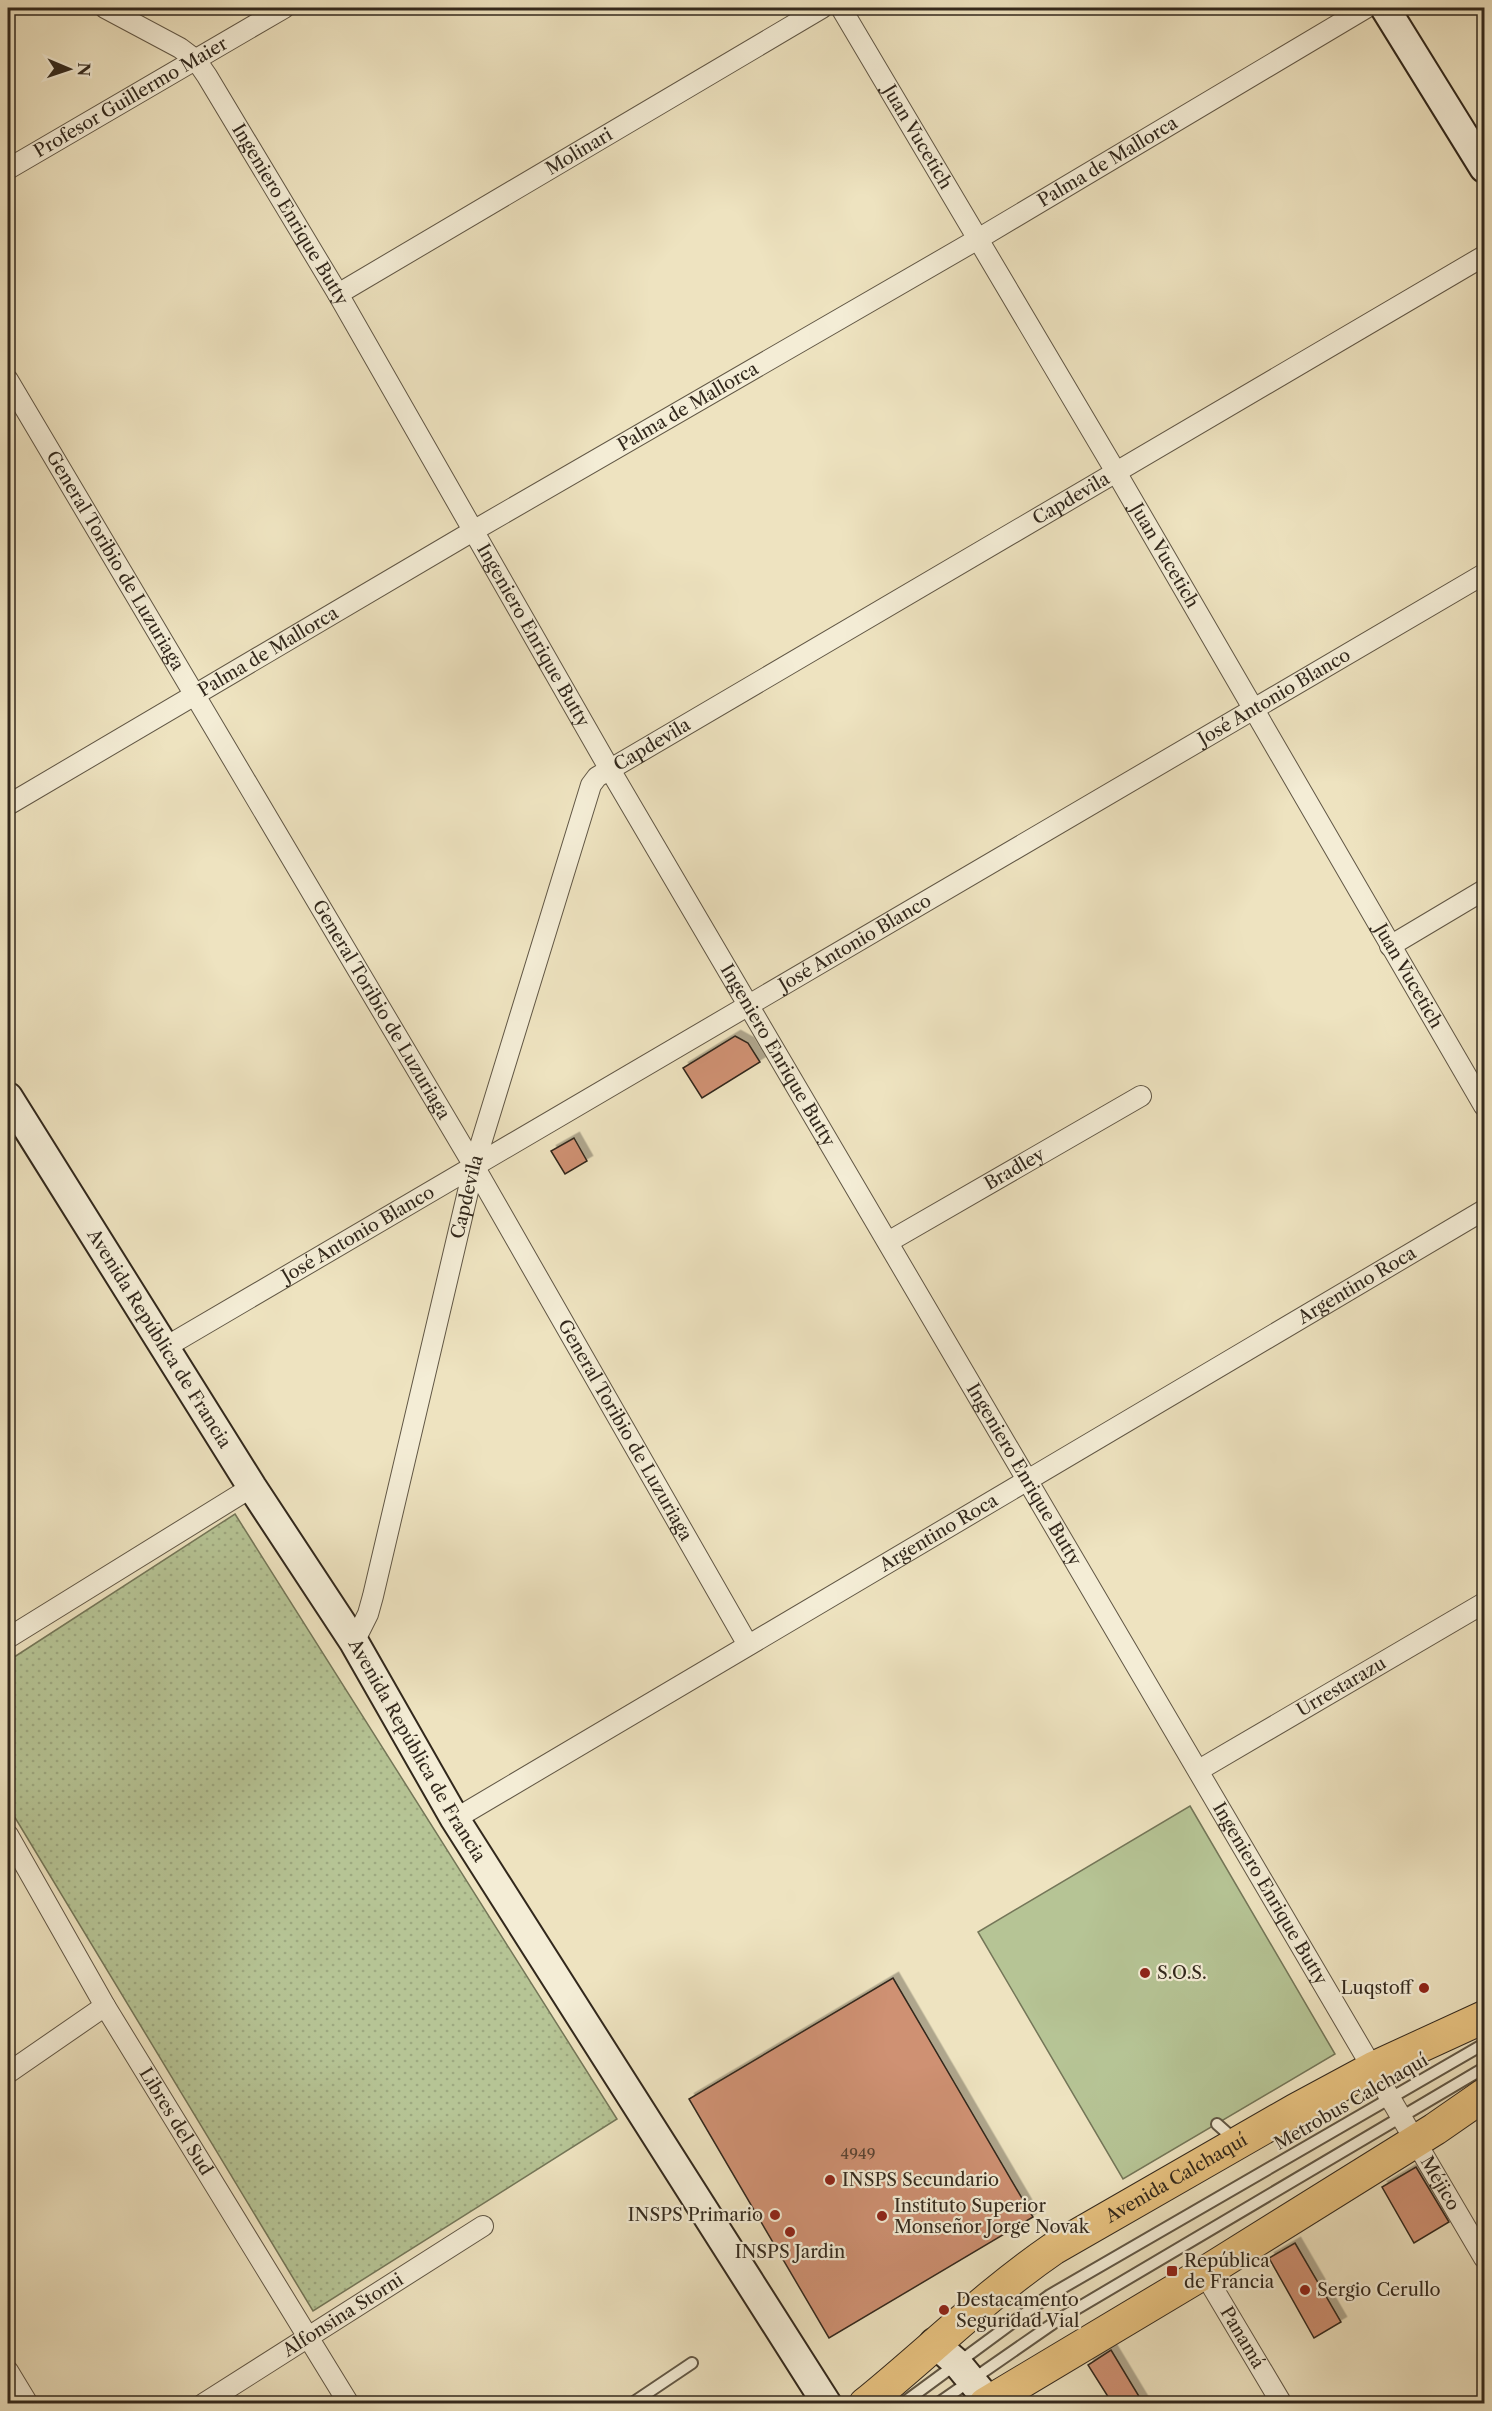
<svg xmlns="http://www.w3.org/2000/svg" width="1492" height="2411" font-family="'Libre Caslon Text',serif">
<style>
.grass{fill:#b6c495;stroke:#747658;stroke-width:1.5}
.park{fill:url(#park-dots);stroke:#747658;stroke-width:1.5}
.building{fill:#cf9173;stroke:#32281c;stroke-width:1.5;filter:url(#shadow)}
.lines{fill:none;stroke-linecap:round;stroke-linejoin:round}
.lane-casing{stroke:#615745;stroke-width:14}
.street-casing{stroke:#615745;stroke-width:22}
.secondary-casing{stroke:#32281c;stroke-width:32}
.primary-casing{stroke:#32281c;stroke-width:34}
.lane{stroke:#f4edd6;stroke-width:10}
.street{stroke:#f4edd6;stroke-width:20}
.secondary{stroke:#f4edd6;stroke-width:28}
.primary{stroke:#e7c280;stroke-width:32}
.poi-dot{fill:#8f2418;stroke:#f4edd6;stroke-width:2}
.labels{text-anchor:middle;dominant-baseline:central;stroke-width:4.5;stroke-linejoin:round;paint-order:stroke}
.number-label{font-size:15px;fill:#594232}
.street-label{font-size:18px;fill:#32281c;stroke:#f4edd6}
.poi-label{font-size:18px;fill:#32281c;stroke:#f4edd6;text-anchor:start}
</style>
<defs>
<pattern id="park-dots" width="8" height="8" patternUnits="userSpaceOnUse" patternTransform="scale(1.5)"><rect width="8" height="8" fill="#b6c495"/><path d="M2 2h.1M6 6h.1" fill="none" stroke="#9da880" stroke-width="1.8" stroke-linecap="round"/></pattern>
<filter id="shadow"><feDropShadow dx="5.5" dy="-5.5" stdDeviation="0" flood-color="#0004"/></filter>
</defs>
<rect width="100%" height="100%" fill="#eee3c0"/>
<filter id="stains"><feTurbulence type="fractalNoise" baseFrequency=".00333" numOctaves="4"/><feColorMatrix values="0 0 0 0 .2 0 0 0 0 .09 0 0 0 0 .02 0 0 0 .5 -.17"/></filter>
<radialGradient id="worn" r=".72"><stop offset=".6" stop-color="#630" stop-opacity="0"/><stop offset="1" stop-color="#630" stop-opacity=".3"/></radialGradient>
<path class="grass" d="M 1190,1806 L 1335,2054 L 1123,2179 L 978,1932 Z"/>
<path class="park" d="M 235,1514 L 617,2119 L 313,2311 L 8,1806 L 8,1661 Z"/>
<path class="building" d="M 735,1036 L 748,1043 L 760,1062 L 702,1098 L 683,1068 Z
M 574,1138 L 587,1161 L 565,1174 L 551,1151 Z
M 893,1978 L 1033,2217 L 829,2338 L 689,2099 Z
M 1416,2167 L 1449,2222 L 1414,2243 L 1382,2187 Z
M 1295,2243 L 1341,2322 L 1314,2338 L 1269,2258 Z
M 1111,2350 L 1143,2403 L 1112,2403 L 1088,2365 Z"/>
<g class="lines">
<defs>
<path id="lane" d="M 1217,2124 L 1235,2140
M 631,2404 L 692,2363
M 902,2404 L 1050,2295 L 1484,2044
M 937,2404 L 1061,2318 L 1484,2068"/>
<g id="street">
<path id="s1" d="M 105,8 L 180,48 L 196,60 L 207,76 L 338,294 L 609,768 L 1484,2258"/>
<path id="s2" d="M 841,8 L 1116,472 L 1484,1106"/>
<path id="s3" d="M 8,169 L 284,8"/>
<path id="s4" d="M 338,294 L 822,8"/>
<path id="s5" d="M 8,380 L 474,1166 L 748,1645"/>
<path id="s6" d="M 8,805 L 473,531 L 978,239 L 1366,8"/>
<path d="M 1390,946 L 1484,890"/>
<path id="s7" d="M 888,1242 L 1141,1096"/>
<path id="s8" d="M 164,1348 L 1484,574"/>
<path d="M 8,1638 L 252,1487"/>
<path id="s9" d="M 354,1642 L 368,1614 L 373,1596 L 474,1166 L 591,785 L 597,777 L 1484,256"/>
<path id="s10" d="M 1199,1770 L 1484,1603"/>
<path id="s11" d="M 455,1819 L 1484,1210"/>
<path id="s12" d="M 8,1835 L 105,2006 L 349,2404"/>
<path d="M 8,2073 L 105,2006"/>
<path id="s13" d="M 1204,2273 L 1282,2404"/>
<path d="M 8,2371 L 28,2404"/>
<path id="s14" d="M 203,2404 L 483,2226"/>
</g>
<g id="secondary">
<path d="M 1385,8 L 1484,168"/>
<path id="s15" d="M 8,1097 L 252,1487 L 354,1642 L 455,1819 L 827,2404"/>
<path d="M 934,2343 L 957,2363 L 991,2404"/>
</g>
<g id="primary">
<path id="s16" d="M 865,2404 C 928,2353 986,2295 1053,2249 L 1295,2110 L 1373,2068 L 1484,2017"/>
<path d="M 985,2404 L 1204,2273 L 1435,2129 L 1484,2095"/>
</g>
</defs>
<use href="#lane" class="lane-casing"/>
<use href="#street" class="street-casing"/>
<use href="#secondary" class="secondary-casing"/>
<use href="#primary" class="primary-casing"/>
<use href="#lane" class="lane"/>
<use href="#street" class="street"/>
<use href="#secondary" class="secondary"/>
<use href="#primary" class="primary"/>
</g>
<g class="poi-dot">
<circle cx="1145" cy="1973" r="6"/>
<circle cx="1424" cy="1988" r="6"/>
<circle cx="830" cy="2180" r="6"/>
<circle cx="775" cy="2215" r="6"/>
<circle cx="882" cy="2216" r="6"/>
<circle cx="790" cy="2232" r="6"/>
<rect x="1166" y="2265" width="12" height="12" rx="3"/>
<circle cx="1305" cy="2290" r="6"/>
<circle cx="944" cy="2310" r="6"/>
</g>
<g class="labels">
<g class="number-label">
<text x="858" y="2153">4949</text>
</g>
<g class="street-label">
<text stroke="none"><textPath href="#s3" startOffset="142">Profesor Guillermo Maier</textPath></text>
<text stroke="none"><textPath href="#s2" startOffset="150">Juan Vucetich</textPath></text>
<text stroke="none"><textPath href="#s4" startOffset="280">Molinari</textPath></text>
<text stroke="none"><textPath href="#s6" startOffset="1274">Palma de Mallorca</textPath></text>
<text stroke="none"><textPath href="#s1" startOffset="286">Ingeniero Enrique Butty</textPath></text>
<text stroke="none"><textPath href="#s6" startOffset="788">Palma de Mallorca</textPath></text>
<text stroke="none"><textPath href="#s9" startOffset="1450">Capdevila</textPath></text>
<text stroke="none"><textPath href="#s2" startOffset="636">Juan Vucetich</textPath></text>
<text stroke="none"><textPath href="#s5" startOffset="210">General Toribio de Luzuriaga</textPath></text>
<text stroke="none"><textPath href="#s1" startOffset="772">Ingeniero Enrique Butty</textPath></text>
<text stroke="none"><textPath href="#s6" startOffset="302">Palma de Mallorca</textPath></text>
<text stroke="none"><textPath href="#s8" startOffset="1287">José Antonio Blanco</textPath></text>
<text stroke="none"><textPath href="#s9" startOffset="964">Capdevila</textPath></text>
<text stroke="none"><textPath href="#s8" startOffset="801">José Antonio Blanco</textPath></text>
<text stroke="none"><textPath href="#s2" startOffset="1122">Juan Vucetich</textPath></text>
<text stroke="none"><textPath href="#s5" startOffset="732">General Toribio de Luzuriaga</textPath></text>
<text stroke="none"><textPath href="#s1" startOffset="1258">Ingeniero Enrique Butty</textPath></text>
<text stroke="none"><textPath href="#s7" startOffset="146">Bradley</textPath></text>
<text stroke="none"><textPath href="#s9" startOffset="460">Capdevila</textPath></text>
<text stroke="none"><textPath href="#s8" startOffset="225">José Antonio Blanco</textPath></text>
<text stroke="none"><textPath href="#s11" startOffset="1048">Argentino Roca</textPath></text>
<text stroke="none"><textPath href="#s15" startOffset="285">Avenida República de Francia</textPath></text>
<text stroke="none"><textPath href="#s5" startOffset="1218">General Toribio de Luzuriaga</textPath></text>
<text stroke="none"><textPath href="#s1" startOffset="1744">Ingeniero Enrique Butty</textPath></text>
<text stroke="none"><textPath href="#s11" startOffset="562">Argentino Roca</textPath></text>
<text stroke="none"><textPath href="#s10" startOffset="165">Urrestarazu</textPath></text>
<text stroke="none"><textPath href="#s15" startOffset="771">Avenida República de Francia</textPath></text>
<text stroke="none"><textPath href="#s1" startOffset="2230">Ingeniero Enrique Butty</textPath></text>
<text transform="translate(1351 2102) rotate(-30)">Metrobus Calchaquí</text>
<text stroke="none"><textPath href="#s12" startOffset="332">Libres del Sud</textPath></text>
<text stroke="none"><textPath href="#s16" startOffset="386">Avenida Calchaquí</textPath></text>
<text stroke="none"><textPath href="#s1" startOffset="2566">Méjico</textPath></text>
<text stroke="none"><textPath href="#s14" startOffset="166">Alfonsina Storni</textPath></text>
<text stroke="none"><textPath href="#s13" startOffset="75">Panamá</textPath></text>
</g>
<g class="poi-label">
<text x="1157" y="1973">S.O.S.</text>
<text x="1412" y="1988" text-anchor="end">Luqstoff</text>
<text x="842" y="2180">INSPS Secundario</text>
<text x="894" y="2206">Instituto Superior<tspan x="894" dy="21">Monseñor Jorge Novak</tspan></text>
<text x="763" y="2215" text-anchor="end">INSPS Primario</text>
<text x="790" y="2252" text-anchor="middle">INSPS Jardin</text>
<text x="1184" y="2261">República<tspan x="1184" dy="21">de Francia</tspan></text>
<text x="1317" y="2290">Sergio Cerullo</text>
<text x="956" y="2300">Destacamento<tspan x="956" dy="21">Seguridad Vial</tspan></text>
</g>
</g>
<rect width="1492" height="2411" fill="none" stroke="#eee3c0" stroke-width="30"/>
<rect x="9" y="9" width="1474" height="2393" fill="none" stroke="#32281c" stroke-width="3"/>
<rect x="15" y="15" width="1462" height="2381" fill="none" stroke="#32281c" stroke-width="1.5"/>
<g transform="translate(69 69) rotate(92)" stroke="#f4edd6" stroke-width="4.5" paint-order="stroke">
<path d="M0-4.5L10 22L0 15L-10 22Z" fill="#32281c"/>
<text y="-9" font-size="16" font-weight="bold" text-anchor="middle" fill="#32281c">N</text>
</g>
<rect width="100%" height="100%" filter="url(#stains)"/>
<rect width="100%" height="100%" fill="url(#worn)"/>
</svg>
